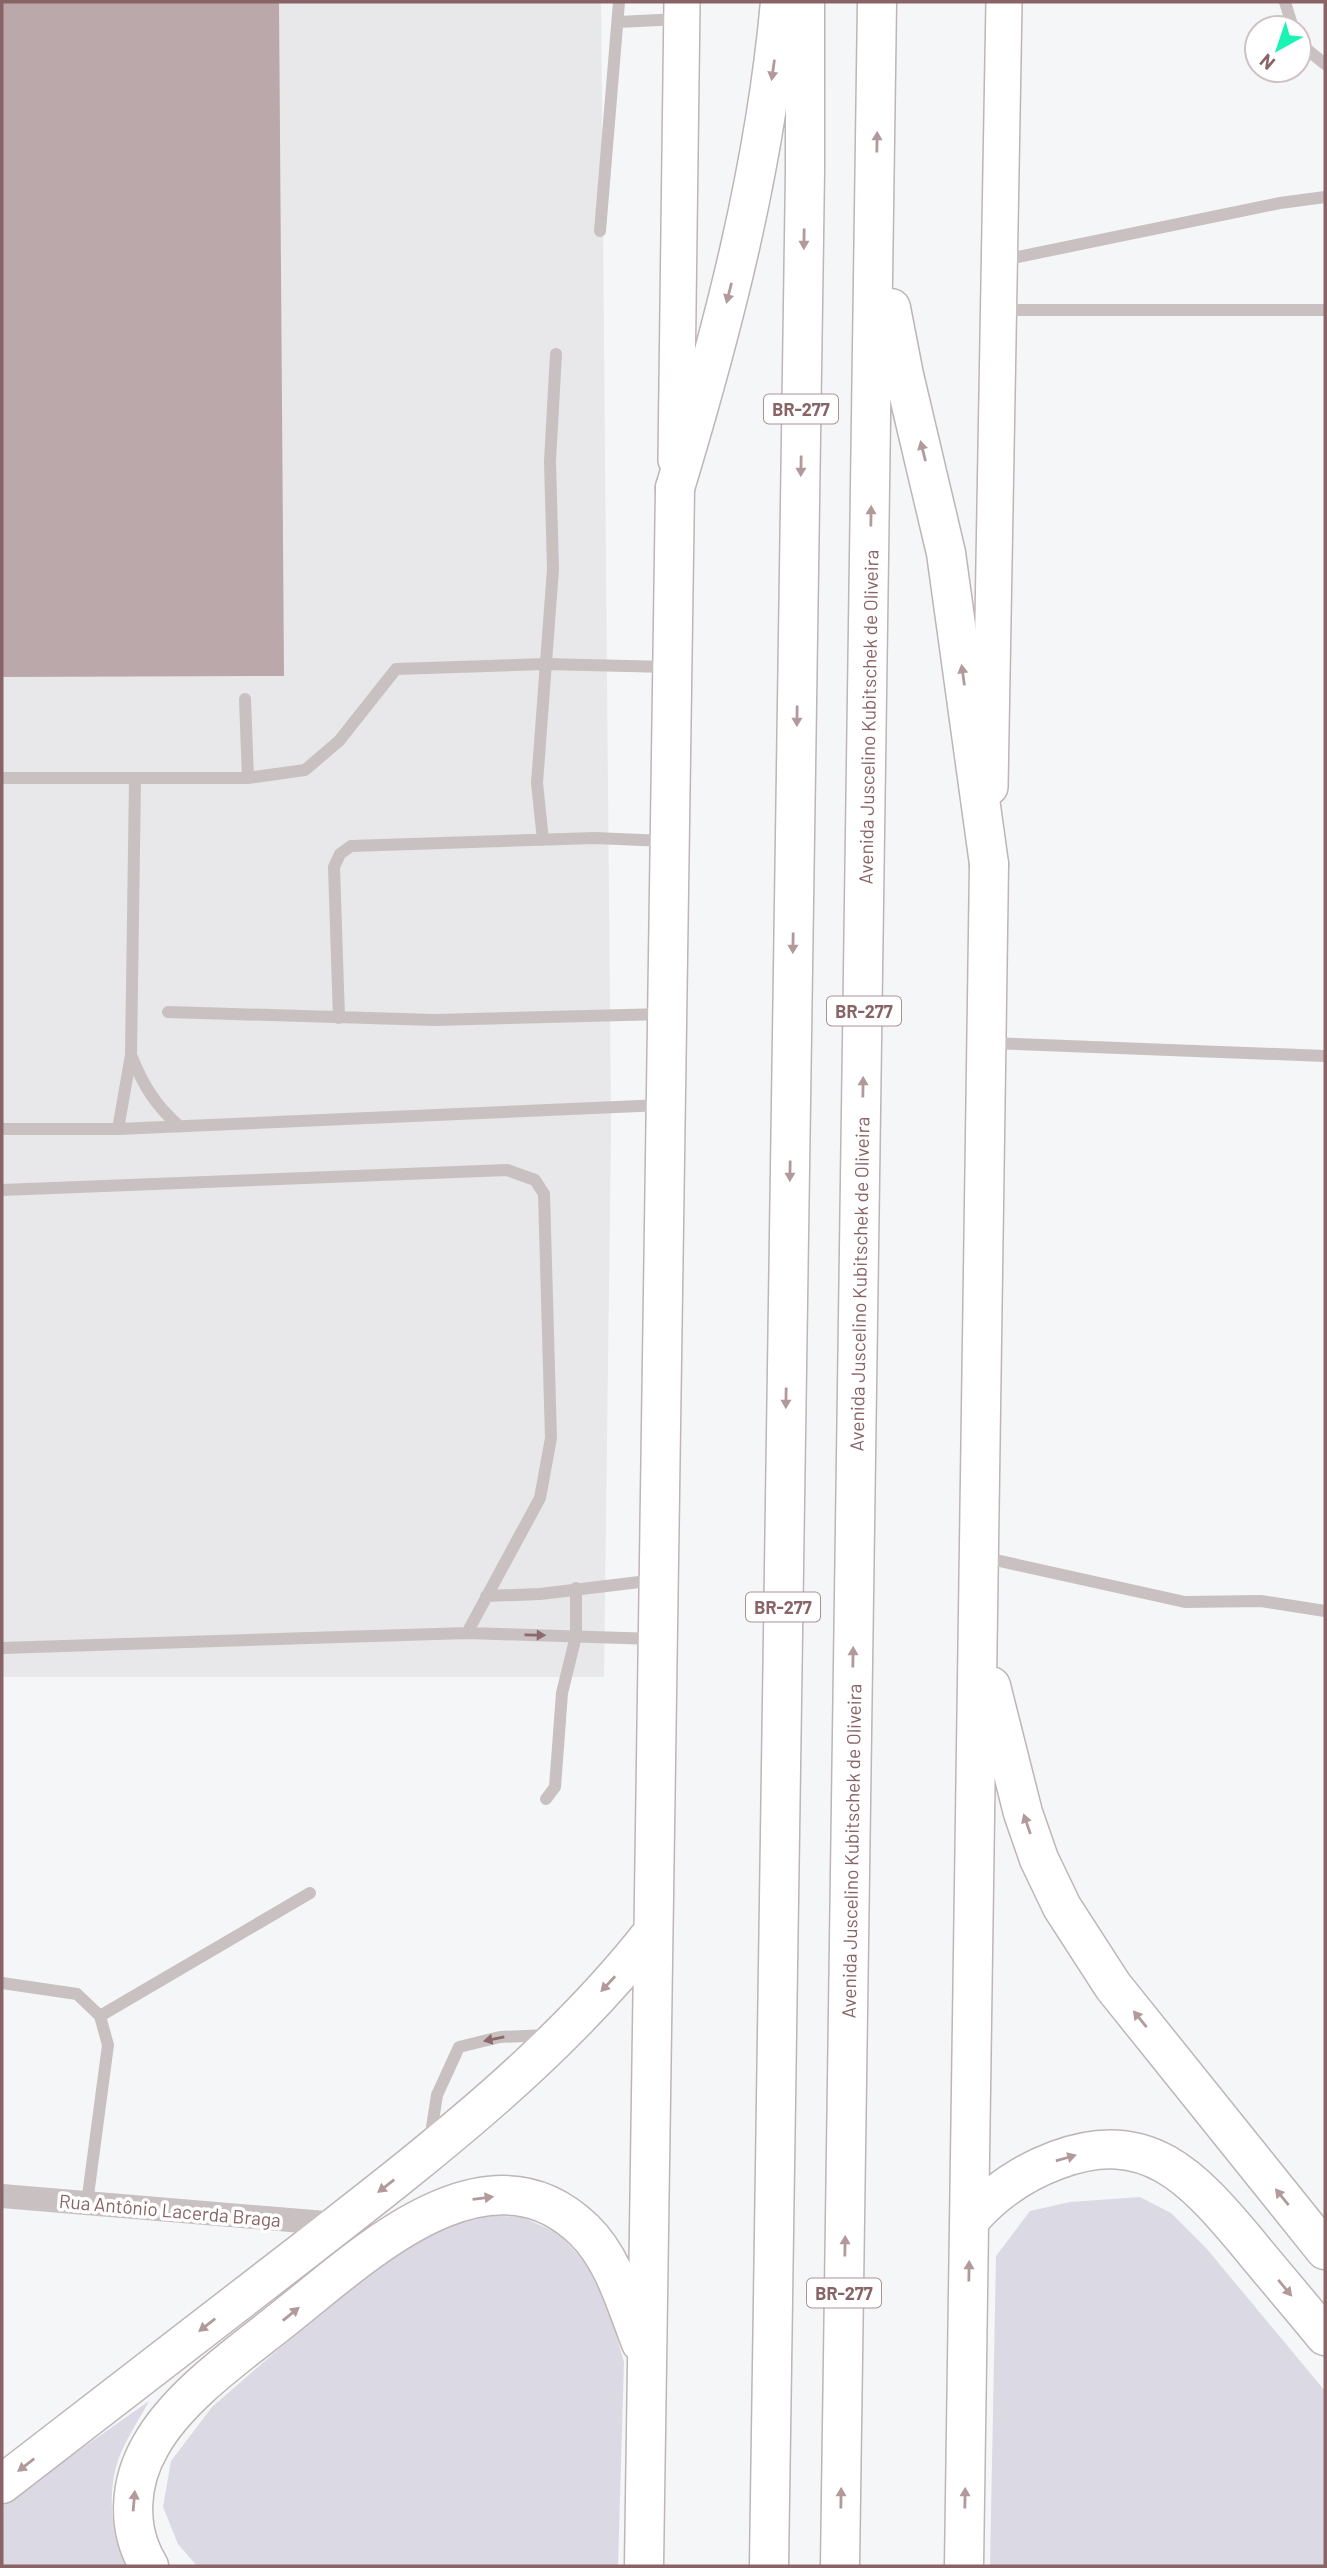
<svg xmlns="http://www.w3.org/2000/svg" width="1327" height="2568" font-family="Barlow,sans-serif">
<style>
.built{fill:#e8e7e9}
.green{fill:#dbdae4}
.building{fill:#baa8aa}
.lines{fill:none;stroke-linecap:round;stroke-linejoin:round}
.secondary-casing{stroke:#c0b4b5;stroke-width:38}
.primary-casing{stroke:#bfb5b6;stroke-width:41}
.motorway-casing{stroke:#bdb5b6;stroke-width:41}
.service{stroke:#c9c0c1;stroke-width:12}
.minor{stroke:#c9c0c1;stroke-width:24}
.secondary{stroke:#fff;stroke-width:35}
.primary{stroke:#fff;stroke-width:38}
.motorway{stroke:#fff;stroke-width:38}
.oneway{fill:#b29a9c}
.oneway2{fill:#8c696c}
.labels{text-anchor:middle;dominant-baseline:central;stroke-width:7;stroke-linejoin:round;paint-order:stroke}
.shield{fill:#fff;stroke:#ac9295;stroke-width:2}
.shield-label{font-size:18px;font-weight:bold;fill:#896467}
.street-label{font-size:19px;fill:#896467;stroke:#fff}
</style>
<rect width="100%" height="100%" fill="#f5f6f8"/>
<path class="built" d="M 2,2 L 601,2 L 611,1128 L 604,1677 L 2,1677 Z"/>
<path class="green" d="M 1140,2197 L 1171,2213 L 1207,2249 L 1325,2391 L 1325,2566 L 990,2566 L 996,2256 L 1030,2211 L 1070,2202 Z
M 483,2215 L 522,2217 L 558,2233 L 588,2265 L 609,2310 L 624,2362 L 618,2566 L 197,2566 L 178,2544 L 163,2507 L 171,2461 L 212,2407 L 383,2258 L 435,2225 Z
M 149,2401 C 140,2418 128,2436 120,2455 C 107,2488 109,2535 128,2566 L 2,2566 L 2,2505 Z"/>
<path class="building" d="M 2,2 L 279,2 L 284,676 L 2,677 Z"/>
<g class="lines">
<defs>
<path id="secondary" d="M 676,460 L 682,2
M 990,787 L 1004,2"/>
<path id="primary" d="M 991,1686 L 1023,1813 L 1039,1859 L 1062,1907 L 1113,1986 L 1325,2250
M 970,2220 C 994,2192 1022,2173 1057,2160 C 1147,2126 1193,2178 1246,2241 C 1272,2273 1299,2304 1325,2336
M 2,2484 C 104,2405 206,2326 309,2247 C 432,2151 556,2056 653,1932
M 149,2566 C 126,2529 129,2482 151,2445 C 180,2393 247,2349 293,2311 C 368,2251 489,2138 584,2230 C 614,2259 626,2305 641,2343
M 644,2566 L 675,488
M 964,2566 L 989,864"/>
<path id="motorway" d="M 891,308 L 904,375 L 946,553 L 989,864
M 675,488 C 723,329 765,168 780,2
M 769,2566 L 805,171 L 805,2
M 840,2566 L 877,2"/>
</defs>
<use href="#secondary" class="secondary-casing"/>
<use href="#primary" class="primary-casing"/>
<use href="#motorway" class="motorway-casing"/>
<path class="service" d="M 1285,2 L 1293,28
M 618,22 L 680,19
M 1299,43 L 1325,64
M 600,231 L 619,2
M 1003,260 L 1280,203 L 1325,197
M 1002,310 L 1325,310
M 245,699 L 248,778
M 2,778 L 248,778 L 305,770 L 339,741 L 396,669 L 544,664 L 669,667
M 543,840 L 537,783 L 553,569 L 550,461 L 556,354
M 168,1012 L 435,1020 L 664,1014
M 339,1018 L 334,867 L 340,854 L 351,846 L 595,838 L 665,841
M 990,1043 L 1325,1056
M 131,1055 C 143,1085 155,1105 179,1126
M 2,1129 L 118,1129 L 662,1105
M 118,1129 L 131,1055 L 135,780
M 2,1190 L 507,1170 L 535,1180 L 544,1194 L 551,1438 L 540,1498 L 467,1633
M 982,1557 L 1185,1602 L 1261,1601 L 1325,1611
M 486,1596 L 540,1594 L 656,1580
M 2,1648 L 467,1633 L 655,1639
M 546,1799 L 555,1787 L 562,1693 L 576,1636 L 576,1588
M 2,1983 L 77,1994 L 100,2016 L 108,2045 L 87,2203
M 100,2016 L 310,1893
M 430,2140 L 437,2095 L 459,2047 L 500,2037 L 548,2035"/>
<path class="minor" d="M 2,2196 L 338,2224"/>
<use href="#secondary" class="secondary"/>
<use href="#primary" class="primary"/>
<use href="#motorway" class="motorway"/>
</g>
<defs><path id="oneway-solid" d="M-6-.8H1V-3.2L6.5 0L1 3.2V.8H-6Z" transform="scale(1.75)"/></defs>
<g class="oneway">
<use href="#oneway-solid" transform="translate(773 70) rotate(98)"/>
<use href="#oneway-solid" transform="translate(877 142) rotate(-89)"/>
<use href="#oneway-solid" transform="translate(804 239) rotate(91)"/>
<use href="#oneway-solid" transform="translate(729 293) rotate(104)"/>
<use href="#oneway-solid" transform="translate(923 451) rotate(-104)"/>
<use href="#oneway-solid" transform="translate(801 466) rotate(91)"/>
<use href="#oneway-solid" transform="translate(871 516) rotate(-89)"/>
<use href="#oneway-solid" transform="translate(963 675) rotate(-98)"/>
<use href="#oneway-solid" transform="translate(797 716) rotate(91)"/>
<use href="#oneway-solid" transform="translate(793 943) rotate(91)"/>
<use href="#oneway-solid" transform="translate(863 1087) rotate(-89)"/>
<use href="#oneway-solid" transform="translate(790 1171) rotate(91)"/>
<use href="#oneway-solid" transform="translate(786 1398) rotate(91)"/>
<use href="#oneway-solid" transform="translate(853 1657) rotate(-89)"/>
<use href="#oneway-solid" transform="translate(1027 1824) rotate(-109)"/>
<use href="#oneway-solid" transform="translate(608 1984) rotate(133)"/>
<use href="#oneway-solid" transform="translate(1140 2019) rotate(-129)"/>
<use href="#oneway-solid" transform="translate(1066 2158) rotate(-16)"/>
<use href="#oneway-solid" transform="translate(386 2186) rotate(142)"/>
<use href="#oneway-solid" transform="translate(1282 2197) rotate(-129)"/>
<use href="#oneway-solid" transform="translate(483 2198) rotate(-7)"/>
<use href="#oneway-solid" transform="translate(845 2246) rotate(-89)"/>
<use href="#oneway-solid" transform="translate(969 2271) rotate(-89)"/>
<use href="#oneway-solid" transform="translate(1285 2288) rotate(50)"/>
<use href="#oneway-solid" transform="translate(291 2314) rotate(-39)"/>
<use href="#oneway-solid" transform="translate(207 2325) rotate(142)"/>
<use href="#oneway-solid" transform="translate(26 2465) rotate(142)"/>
<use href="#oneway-solid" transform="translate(841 2498) rotate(-89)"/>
<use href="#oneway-solid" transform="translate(965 2498) rotate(-89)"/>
<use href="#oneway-solid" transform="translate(134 2501) rotate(-85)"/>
</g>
<g class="oneway2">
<use href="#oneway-solid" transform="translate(535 1635) rotate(1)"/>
<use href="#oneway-solid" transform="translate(494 2039) rotate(169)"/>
</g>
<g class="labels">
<g class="shield">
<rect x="764" y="394.5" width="74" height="29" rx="5"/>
<rect x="827" y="996.5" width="74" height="29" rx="5"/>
<rect x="746" y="1592.5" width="74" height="29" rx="5"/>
<rect x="807" y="2278.5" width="74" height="29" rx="5"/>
</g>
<g class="shield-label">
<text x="801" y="409">BR-277</text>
<text x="864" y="1011">BR-277</text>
<text x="783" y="1607">BR-277</text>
<text x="844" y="2293">BR-277</text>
</g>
<g class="street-label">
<text transform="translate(868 717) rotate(-89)">Avenida Juscelino Kubitschek de Oliveira</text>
<text transform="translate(859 1284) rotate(-89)">Avenida Juscelino Kubitschek de Oliveira</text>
<text transform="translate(851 1851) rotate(-89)">Avenida Juscelino Kubitschek de Oliveira</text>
<text transform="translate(170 2210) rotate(5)">Rua Antônio Lacerda Braga</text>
</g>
</g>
<rect width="1327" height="2568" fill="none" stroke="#896467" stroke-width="7"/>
<g transform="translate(1278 49) rotate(220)"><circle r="33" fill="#ffffff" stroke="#d0c1c2" stroke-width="2"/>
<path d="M0-5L12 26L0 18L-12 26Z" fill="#19f4b5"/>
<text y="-10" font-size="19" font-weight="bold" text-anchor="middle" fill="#896467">N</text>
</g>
</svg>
